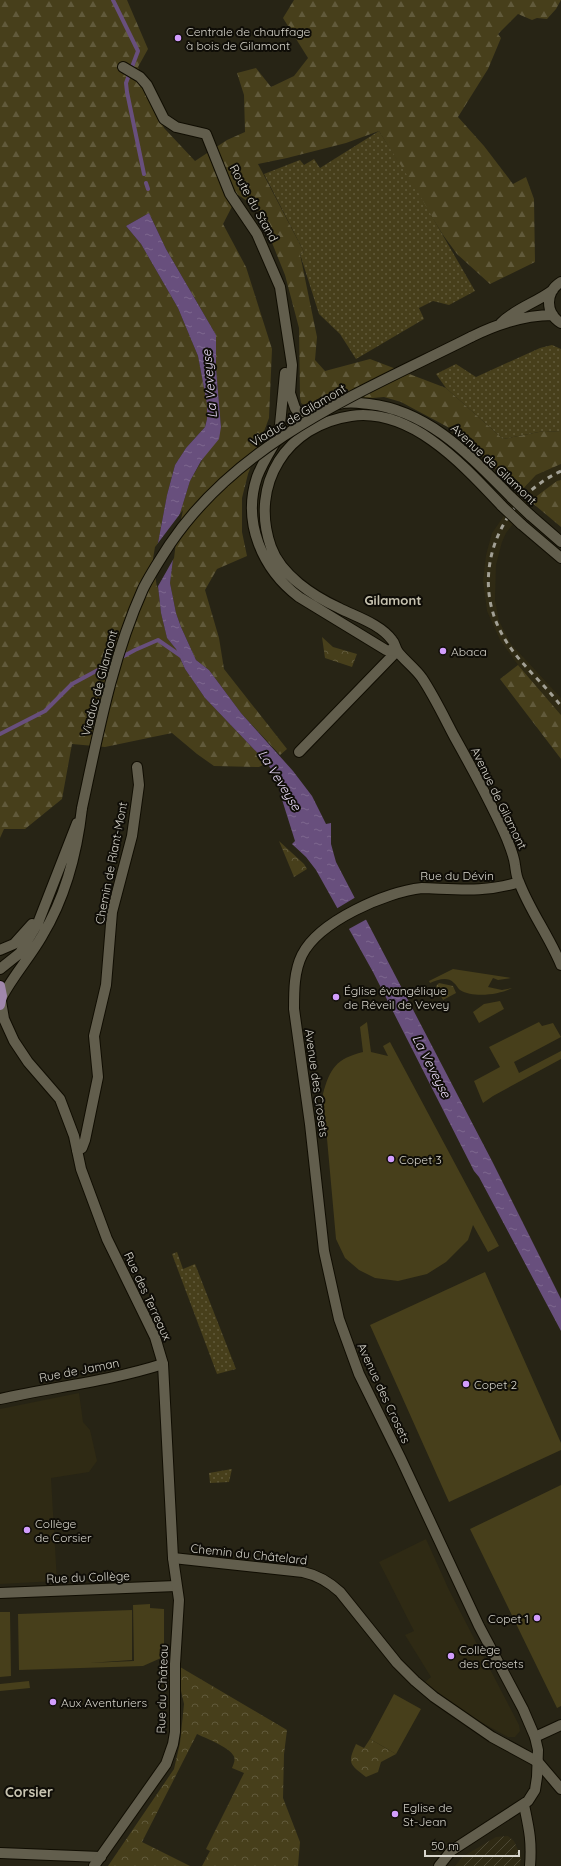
<svg xmlns="http://www.w3.org/2000/svg" width="561" height="1866" font-family="Quicksand,sans-serif">
<style>
.built{fill:#2f2a14}
.industrial{fill:url(#industrial-furrows)}
.grass{fill:#473f1b}
.forest{fill:url(#forest-firs)}
.park{fill:url(#park-crowns)}
.garden{fill:url(#garden-dots)}
.water{fill:url(#water-ripples)}
.pier{fill:#272415}
.lines{fill:none;stroke-linecap:round;stroke-linejoin:round}
.stream{stroke:#684f7d;stroke-width:4}
.minor-casing{stroke:#100d02;stroke-width:12}
.tertiary-casing{stroke:#100d02;stroke-width:12}
.secondary-casing{stroke:#100d02;stroke-width:12}
.primary-casing{stroke:#100d02;stroke-width:12}
.minor{stroke:#625e4d;stroke-width:10}
.tertiary{stroke:#625e4d;stroke-width:10}
.secondary{stroke:#625e4d;stroke-width:10}
.primary{stroke:#a087ac;stroke-width:10}
.rail{stroke:#a2a095;stroke-width:3;stroke-dasharray:5 5;stroke-linecap:butt}
.tertiary-bridge-casing{stroke:#100d02;stroke-width:12;stroke-linecap:butt}
.secondary-bridge-casing{stroke:#100d02;stroke-width:12;stroke-linecap:butt}
.tertiary-bridge{stroke:#625e4d;stroke-width:10}
.secondary-bridge{stroke:#625e4d;stroke-width:10}
.poi-dot{fill:#d29dfd;stroke:#0f0d07;stroke-width:1.5}
.labels{text-anchor:middle;dominant-baseline:central;stroke-width:4;stroke-linejoin:round;paint-order:stroke}
.poi-label{font-size:12px;fill:#d7d5cc;stroke:#0f0d07;text-anchor:start}
.street-label{font-size:12px;fill:#d7d5cc;stroke:#0f0d07}
.water-label{font-size:13px;font-style:italic;fill:#eadbf9;stroke:#0f0d07}
.neighbourhood-label{font-size:13px;font-weight:bold;fill:#c8c4b1;stroke:#0f0d07}
.quarter-label{font-size:14px;font-weight:bold;fill:#c8c4b1;stroke:#0f0d07}
</style>
<defs>
<pattern id="industrial-furrows" width="10" height="10" patternUnits="userSpaceOnUse"><rect width="10" height="10" fill="#2f2a14"/><path d="M-1 1l2-2M0 10L10 0M9 11l2-2" fill="none" stroke="#4c4835"/></pattern>
<pattern id="forest-firs" width="22" height="20" patternUnits="userSpaceOnUse"><rect width="22" height="20" fill="#473f1b"/><path d="M5 1l3.5 6h-7zM16 11l3.5 6h-7z" fill="#615a3b"/></pattern>
<pattern id="park-crowns" width="20" height="18" patternUnits="userSpaceOnUse"><rect width="20" height="18" fill="#473f1b"/><path d="M2 6a3 3 0 1 1 6 0M12 15a3 3 0 1 1 6 0" fill="none" stroke="#615a3b"/></pattern>
<pattern id="garden-dots" width="8" height="8" patternUnits="userSpaceOnUse"><rect width="8" height="8" fill="#473f1b"/><path d="M2 2h.1M6 6h.1" fill="none" stroke="#615a3b" stroke-width="1.8" stroke-linecap="round"/></pattern>
<pattern id="water-ripples" width="26" height="14" patternUnits="userSpaceOnUse"><rect width="26" height="14" fill="#684f7d"/><path d="M2 4q2-2 4 0t4 0M15 11q2-2 4 0t4 0" fill="none" stroke="#7d678e"/></pattern>
</defs>
<rect width="100%" height="100%" fill="#272415"/>
<path class="built" d="M 561,464 L 561,480 L 533,498 L 506,533 L 502,542 L 496,565 L 495,600 L 499,621 L 511,644 L 561,698 L 561,715 L 518,665 L 500,640 L 487,611 L 483,581 L 486,555 L 492,533 L 499,523 L 520,492 L 536,475 Z
M 79,1393 L 83,1422 L 90,1430 L 97,1461 L 89,1472 L 51,1478 L 57,1581 L 0,1584 L 0,1409 Z
M 426,1539 L 449,1590 L 519,1725 L 520,1731 L 515,1737 L 508,1737 L 461,1711 L 425,1682 L 431,1677 L 405,1635 L 414,1631 L 379,1562 Z"/>
<path class="industrial" d="M 508,1836 L 514,1841 L 521,1857 L 520,1866 L 455,1866 L 464,1856 L 496,1837 Z"/>
<path class="grass" d="M 453,969 L 511,978 L 498,980 L 493,978 L 488,987 L 502,990 L 512,988 C 499,995 473,998 460,990 C 457,988 457,985 454,983 C 447,976 438,980 430,983 L 429,981 Z
M 500,1001 L 504,1009 L 479,1023 L 473,1012 L 484,1004 Z
M 367,1022 L 371,1052 L 388,1056 L 383,1046 L 390,1042 L 499,1246 L 488,1252 L 473,1225 L 468,1240 L 446,1262 L 427,1274 L 398,1281 L 375,1278 L 359,1270 L 345,1258 L 336,1239 L 323,1094 C 330,1068 336,1059 363,1052 L 360,1027 Z
M 539,1022 L 542,1026 L 553,1023 L 561,1037 L 514,1062 L 519,1073 L 561,1051 L 561,1059 L 493,1096 L 483,1103 L 474,1081 L 500,1067 L 489,1047 Z
M 485,1272 L 561,1443 L 561,1450 L 449,1502 L 370,1325 Z
M 561,1485 L 561,1706 L 557,1708 L 470,1529 Z
M 150,1604 L 150,1608 L 164,1609 L 164,1654 L 161,1658 L 143,1666 L 19,1670 L 18,1614 L 132,1610 L 132,1660 L 89,1663 L 134,1661 L 133,1605 Z
M 0,1612 L 10,1612 L 11,1676 L 0,1677 Z
M 29,1681 L 30,1688 L 0,1691 L 0,1684 Z
M 394,1694 L 421,1709 L 396,1754 L 370,1739 Z"/>
<path class="forest" d="M 0,0 L 127,0 L 148,49 L 138,67 L 164,128 L 195,161 L 227,140 L 245,132 L 244,95 L 237,73 L 256,68 L 271,87 L 294,76 L 308,58 L 283,18 L 294,0 L 561,0 L 556,9 L 547,19 L 537,18 L 532,20 L 518,14 L 498,34 L 501,38 L 488,69 L 458,117 L 484,146 L 513,184 L 526,177 L 534,199 L 535,262 L 490,284 L 457,254 L 443,235 L 379,131 L 346,143 L 287,158 L 258,164 L 304,252 L 300,254 L 317,337 L 315,360 L 325,371 L 370,359 L 446,388 L 503,439 L 544,431 L 561,432 L 561,464 L 536,475 L 520,492 L 457,432 L 401,402 L 384,397 L 361,399 L 316,411 L 308,408 L 301,403 L 300,397 L 299,328 L 285,275 L 258,208 L 238,195 L 223,224 L 246,267 L 272,349 L 269,418 L 248,474 L 242,498 L 242,532 L 247,556 L 217,569 L 205,590 L 219,638 L 224,669 L 287,749 L 280,755 L 241,713 L 209,670 L 196,660 L 181,627 L 176,613 L 170,583 L 178,520 L 190,481 L 221,427 L 216,368 L 216,335 L 166,249 L 149,213 L 126,226 L 141,244 L 178,308 L 198,356 L 207,404 L 207,419 L 205,427 L 186,448 L 175,465 L 167,495 L 155,559 L 161,613 L 167,638 L 176,649 L 185,669 L 205,698 L 267,763 L 259,767 L 214,766 L 197,754 L 172,733 L 105,747 L 72,744 L 62,799 L 25,829 L 4,829 L 0,838 Z
M 561,480 L 561,527 L 530,501 L 557,481 Z
M 518,665 L 561,715 L 561,759 L 500,679 Z"/>
<path class="park" d="M 322,637 L 333,647 L 357,654 L 352,667 L 325,658 Z
M 279,841 L 304,864 L 307,869 L 294,877 Z
M 439,983 L 453,986 L 456,993 L 443,1000 L 436,986 Z
M 175,1664 L 287,1730 L 284,1754 L 283,1798 L 300,1842 L 298,1866 L 202,1866 L 210,1851 L 206,1849 L 244,1773 L 232,1768 C 234,1763 236,1759 233,1755 C 229,1747 205,1738 197,1734 L 142,1842 L 190,1866 L 108,1866 L 174,1769 L 180,1743 L 184,1704 Z
M 370,1739 L 396,1754 L 381,1762 L 378,1772 L 366,1777 C 350,1764 347,1764 356,1744 L 364,1748 Z"/>
<path class="garden" d="M 379,131 L 419,194 L 475,291 L 449,305 L 433,301 L 419,308 L 424,319 L 356,359 L 340,334 L 319,314 L 300,254 L 304,252 L 264,174 L 300,160 L 304,165 L 314,159 L 320,168 Z
M 552,345 L 561,349 L 561,432 L 544,431 L 503,439 L 446,388 L 436,374 L 456,364 L 476,377 L 540,348 Z
M 177,1252 L 183,1269 L 195,1264 L 236,1369 L 217,1374 L 172,1254 Z
M 232,1469 L 229,1482 L 210,1483 L 209,1473 Z"/>
<path class="water" d="M 149,213 L 166,249 L 216,335 L 216,368 L 221,427 L 219,439 L 201,461 L 190,481 L 178,520 L 170,583 L 176,613 L 181,627 L 196,660 L 209,670 L 241,713 L 293,771 L 312,796 L 326,824 L 331,823 L 331,844 L 336,862 L 492,1161 L 561,1299 L 561,1331 L 479,1177 L 474,1171 L 373,972 L 316,870 L 306,857 L 292,844 L 295,841 L 279,790 L 279,782 L 267,763 L 205,698 L 185,669 L 176,649 L 167,638 L 161,613 L 155,559 L 167,495 L 175,465 L 186,448 L 205,427 L 207,419 L 207,404 L 198,356 L 178,308 L 141,244 L 126,226 Z"/>
<path class="pier" d="M 183,510 L 176,542 L 174,558 L 157,588 L 153,559 L 155,547 Z
M 356,897 L 367,919 L 347,930 L 336,909 Z"/>
<g class="lines">
<path class="stream" d="M 113,0 L 138,51 L 126,83 L 127,92 L 144,174
M 146,183 L 148,189
M 0,734 L 45,711 L 72,684 L 135,650 L 158,640 L 181,656"/>
<defs>
<path id="minor" d="M 123,67 L 140,77 L 147,85 L 164,119 L 176,127 L 206,134 L 230,194 L 257,234 L 280,287 L 292,365 L 290,393 L 295,408 L 303,419
M 276,441 L 280,425 L 285,373
M 299,752 L 397,651
M 77,1150 L 82,1148 L 85,1140 L 98,1077 L 94,1036 L 106,985 L 112,912 L 132,836 L 139,785 L 137,767
M 0,1399 C 54,1387 110,1381 163,1364
M 173,1558 L 303,1572 C 317,1575 329,1582 340,1592 L 397,1663 L 415,1681 L 434,1697 L 492,1737 L 538,1762 L 561,1789
M 0,1593 L 176,1586
M 535,1737 L 561,1725
M 524,1805 C 529,1829 532,1841 530,1866
M 0,1853 L 101,1857"/>
<path id="tertiary" d="M 339,404 C 349,401 359,403 369,404 C 430,411 471,457 512,498
M 276,441 C 269,453 262,464 257,477 C 242,522 262,569 299,597 L 386,650 L 397,651
M 502,506 C 465,467 412,407 351,416 C 287,425 249,484 271,547 C 281,575 313,596 339,608 C 357,617 380,624 392,640 C 395,643 395,648 398,652 C 405,661 415,668 422,678 C 434,696 444,717 454,736 C 473,770 492,804 507,839 C 510,847 514,856 515,865 C 516,871 516,876 519,882 C 530,911 549,936 561,965
M 530,515 L 561,542
M 521,524 L 561,558
M 1,1001 L 4,1019 L 14,1041 L 28,1062 L 60,1099 L 74,1136 L 81,1169 L 107,1239 L 155,1337 L 163,1364 L 173,1558 L 179,1600 L 175,1664 L 175,1732 L 173,1744 L 166,1764 L 94,1866
M 439,1866 L 451,1851 L 528,1801 L 535,1790 L 537,1777 L 538,1750 L 535,1737 L 523,1709 L 479,1626 L 401,1459 L 359,1374 L 339,1319 L 324,1251 L 310,1124 L 294,1009 C 294,991 294,971 302,955 C 319,921 386,892 422,888 C 456,889 486,893 519,882"/>
<path id="secondary" d="M 561,282 C 545,292 545,313 561,323
M 501,323 C 516,308 536,303 553,290
M 471,337 C 497,324 523,315 553,315
M 0,950 L 14,944 L 32,924
M 0,969 L 20,953 L 38,923 L 77,823
M 2,997 C 13,976 30,957 42,936 C 65,898 77,853 82,808"/>
<path id="primary" d="M 0,986 L 2,996 L 0,1005"/>
</defs>
<use href="#minor" class="minor-casing"/>
<use href="#tertiary" class="tertiary-casing"/>
<use href="#secondary" class="secondary-casing"/>
<use href="#primary" class="primary-casing"/>
<use href="#minor" class="minor"/>
<use href="#tertiary" class="tertiary"/>
<use href="#secondary" class="secondary"/>
<use href="#primary" class="primary"/>
<path class="rail" d="M 561,471 C 499,500 468,575 503,636 C 518,663 543,682 561,706"/>
<defs>
<path id="tertiary-bridge" d="M 512,498 L 530,515
M 502,506 L 521,524"/>
<path id="secondary-bridge" d="M 82,808 C 98,734 112,658 143,589 C 151,573 161,558 170,544 C 241,439 362,392 471,337"/>
</defs>
<use href="#tertiary-bridge" class="tertiary-bridge-casing"/>
<use href="#secondary-bridge" class="secondary-bridge-casing"/>
<use href="#tertiary-bridge" class="tertiary-bridge"/>
<use href="#secondary-bridge" class="secondary-bridge"/>
</g>
<g class="poi-dot">
<circle cx="178" cy="38" r="4"/>
<circle cx="443" cy="651" r="4"/>
<circle cx="336" cy="997" r="4"/>
<circle cx="391" cy="1159" r="4"/>
<circle cx="466" cy="1384" r="4"/>
<circle cx="27" cy="1530" r="4"/>
<circle cx="537" cy="1618" r="4"/>
<circle cx="451" cy="1656" r="4"/>
<circle cx="53" cy="1702" r="4"/>
<circle cx="395" cy="1814" r="4"/>
</g>
<g class="labels">
<g class="poi-label">
<text x="186" y="31">Centrale de chauffage<tspan x="186" dy="14">à bois de Gilamont</tspan></text>
<text x="451" y="651">Abaca</text>
<text x="344" y="990">Église évangélique<tspan x="344" dy="14">de Réveil de Vevey</tspan></text>
<text x="399" y="1159">Copet 3</text>
<text x="474" y="1384">Copet 2</text>
<text x="35" y="1523">Collège<tspan x="35" dy="14">de Corsier</tspan></text>
<text x="529" y="1618" text-anchor="end">Copet 1</text>
<text x="459" y="1649">Collège<tspan x="459" dy="14">des Crosets</tspan></text>
<text x="61" y="1702">Aux Aventuriers</text>
<text x="403" y="1807">Eglise de<tspan x="403" dy="14">St-Jean</tspan></text>
</g>
<g class="street-label">
<text transform="translate(254 203) rotate(61)">Route du Stand</text>
<text transform="translate(298 415) rotate(-31)">Viaduc de Gilamont</text>
<text transform="translate(494 464) rotate(43)">Avenue de Gilamont</text>
<text transform="translate(99 683) rotate(-75)">Viaduc de Gilamont</text>
<text transform="translate(499 798) rotate(64)">Avenue de Gilamont</text>
<text transform="translate(111 863) rotate(-79)">Chemin de Riant-Mont</text>
<text x="457" y="875">Rue du Dévin</text>
<text transform="translate(317 1083) rotate(82)">Avenue des Crosets</text>
<text transform="translate(148 1296) rotate(65)">Rue des Terreaux</text>
<text transform="translate(79 1370) rotate(-11)">Rue de Jaman</text>
<text transform="translate(384 1393) rotate(65)">Avenue des Crosets</text>
<text transform="translate(249 1554) rotate(6)">Chemin du Châtelard</text>
<text transform="translate(88 1577) rotate(-2)">Rue du Collège</text>
<text transform="translate(162 1689) rotate(-88)">Rue du Château</text>
</g>
<g class="water-label">
<text transform="translate(209 384) rotate(-95)">La Veveyse</text>
<text transform="translate(280 780) rotate(58)">La Veveyse</text>
<text transform="translate(432 1066) rotate(63)">La Veveyse</text>
</g>
<g class="neighbourhood-label">
<text x="393" y="600">Gilamont</text>
</g>
<g class="quarter-label">
<text x="29" y="1792">Corsier</text>
</g>
</g>
<path d="M425 1850v6h94v-6" fill="none" stroke="#d7d5cc" stroke-width="2"/>
<text x="431" y="1850" font-size="12" fill="#d7d5cc" stroke="#0f0d07" stroke-width="3" paint-order="stroke">50 m</text>
</svg>
